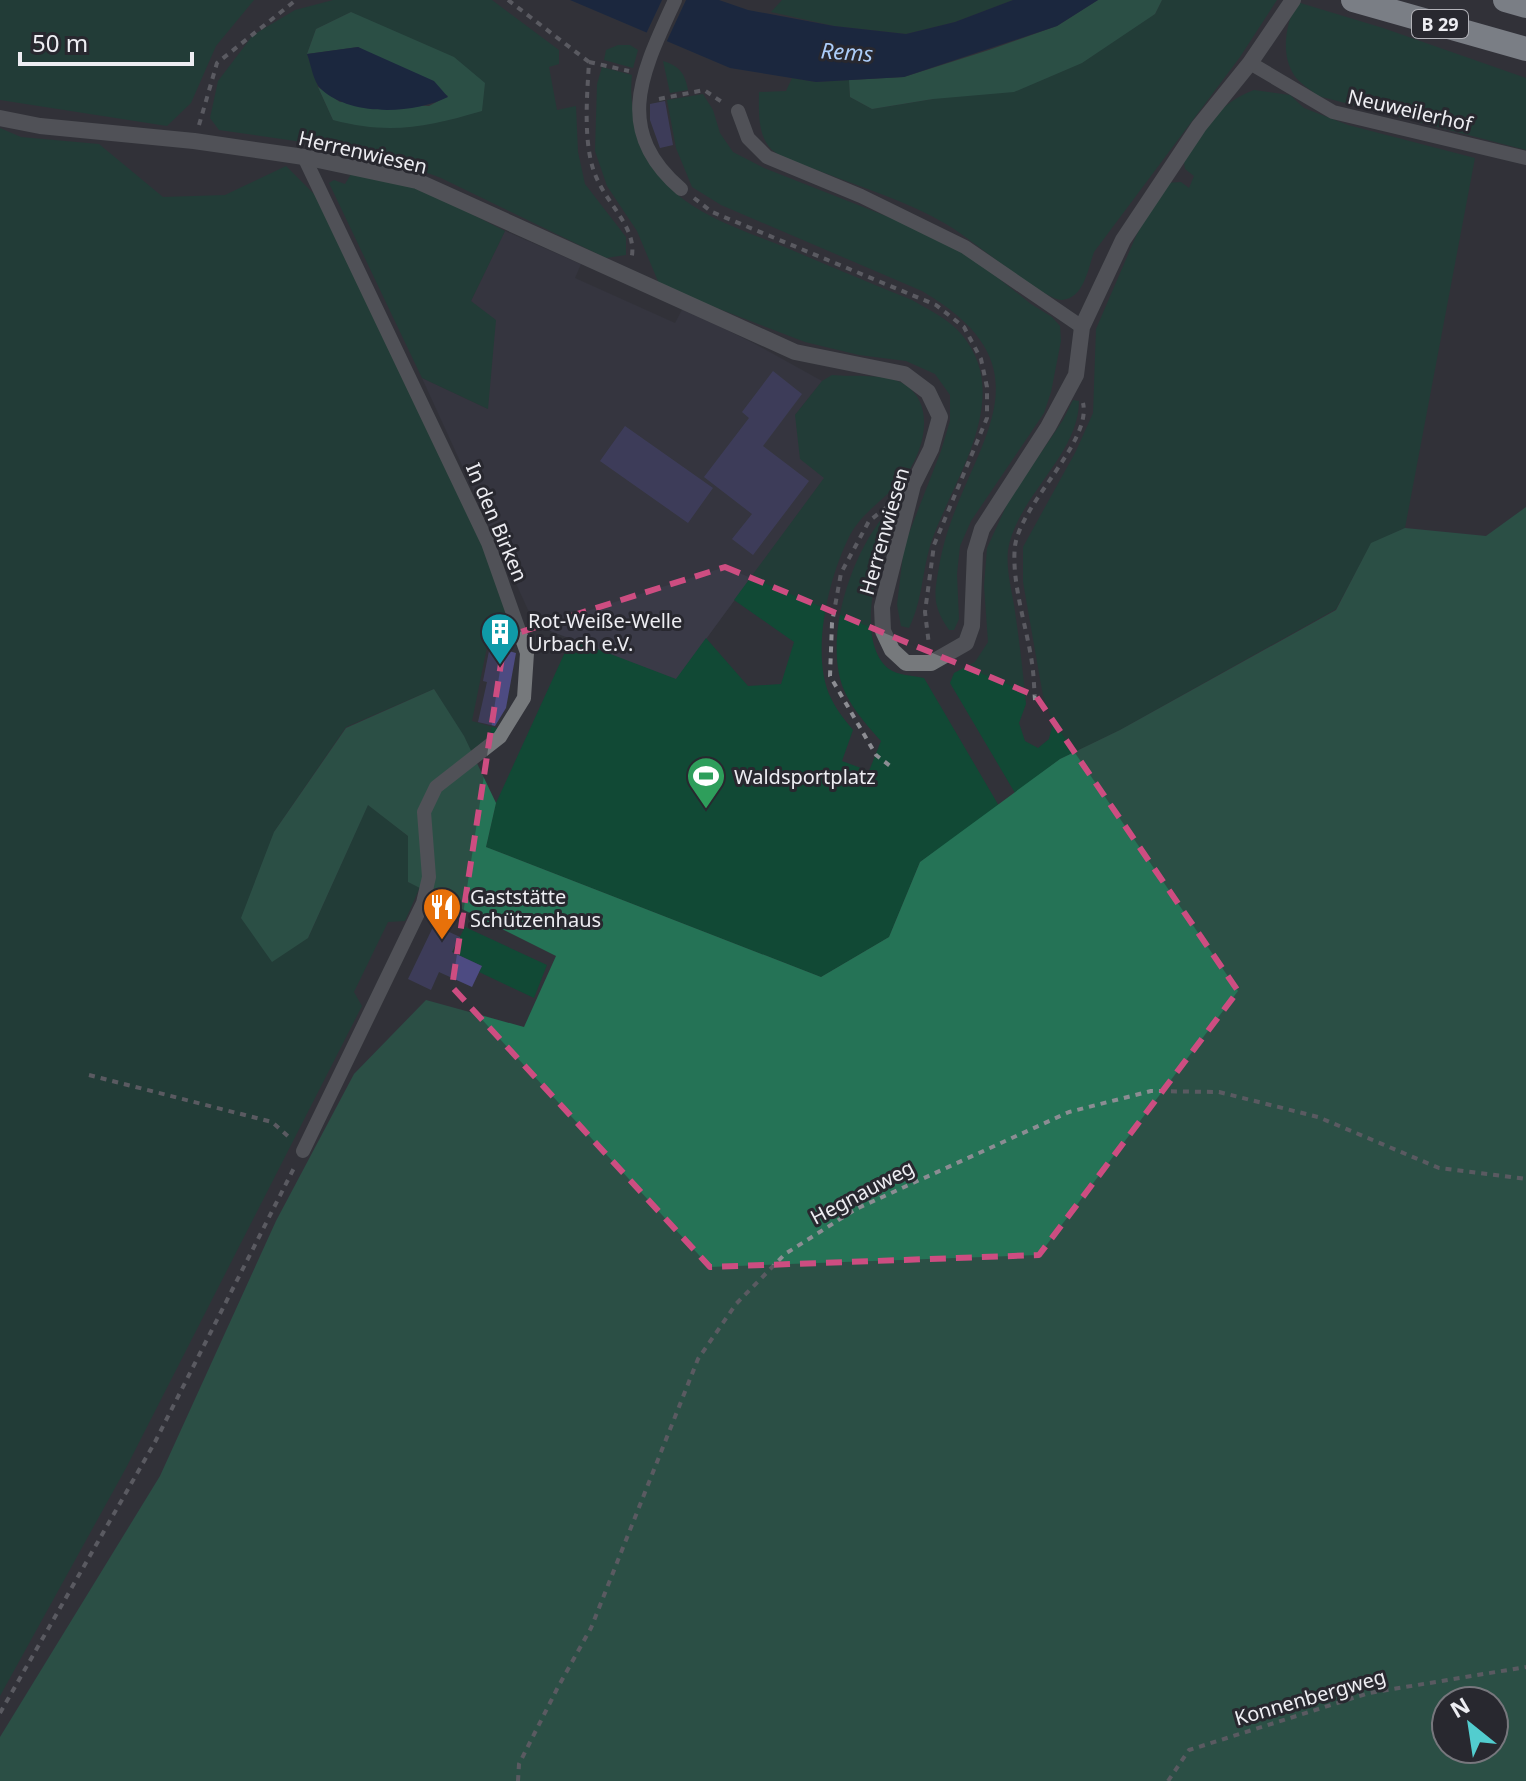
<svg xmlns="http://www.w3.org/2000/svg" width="1526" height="1781" font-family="'Noto Sans',sans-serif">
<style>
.built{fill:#3a3a47}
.green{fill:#114935;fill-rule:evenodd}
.forest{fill:#257356;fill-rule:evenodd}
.water{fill:#001c46}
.pier{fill:#313239}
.building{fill:#4d4b82}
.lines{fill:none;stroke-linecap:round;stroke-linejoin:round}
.path{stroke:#8c8d93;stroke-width:4;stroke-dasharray:6 6;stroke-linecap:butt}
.lane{stroke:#76797c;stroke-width:14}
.street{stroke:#76797c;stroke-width:16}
.highway{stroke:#d3dbe2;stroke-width:24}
.marked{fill:none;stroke:#cd4d81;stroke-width:6;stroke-dasharray:16 10;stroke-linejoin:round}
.labels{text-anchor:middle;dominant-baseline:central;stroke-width:6;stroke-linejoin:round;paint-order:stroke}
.shield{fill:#28282f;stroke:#b2b2b8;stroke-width:2}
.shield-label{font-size:18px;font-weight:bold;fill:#ededf2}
.street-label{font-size:20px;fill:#ededf2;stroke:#28282f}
.poi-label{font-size:20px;fill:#ededf2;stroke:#28282f;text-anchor:start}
.water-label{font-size:22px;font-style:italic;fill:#accdf9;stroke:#28282f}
</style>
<rect width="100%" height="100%" fill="#313239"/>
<path class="built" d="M 505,231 L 581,264 L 575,278 L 675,323 L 683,308 L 757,345 L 822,381 L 795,415 L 825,477 L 676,680 L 535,625 L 422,378 L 488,409 L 471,301 Z"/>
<path class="green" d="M 0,0 L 254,0 L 216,46 L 191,103 L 167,126 L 0,100 Z
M 333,0 L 492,0 L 559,50 L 559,64 L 549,67 L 557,110 L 576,106 L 578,152 L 585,184 L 626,237 L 626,255 L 606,258 L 441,178 L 371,152 L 219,130 L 210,118 L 218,81 L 253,35 L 295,10 ZM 351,12 L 482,111 L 333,120 L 318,87 L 307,54 L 316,29 Z
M 782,0 L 1013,0 L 955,22 L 906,34 L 834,26 L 771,12 Z
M 1162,0 L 1277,0 L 1240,57 L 1094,252 C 1088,269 1084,298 1062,300 C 1046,302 968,236 946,224 C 908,202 864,188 822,172 C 807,166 785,161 772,150 C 757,136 759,110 759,92 L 786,91 L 792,78 L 816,82 L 849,80 L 850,97 L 872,109 L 933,99 L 1155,14 Z
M 1297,2 L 1383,28 L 1526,78 L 1526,150 L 1318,96 C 1311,90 1299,83 1294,75 C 1280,53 1286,24 1297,2 Z
M 618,45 L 630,45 L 638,50 L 633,68 L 604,60 L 606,50 Z
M 663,61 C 680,66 685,74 688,90 L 670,93 Z
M 602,67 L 632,75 C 630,92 632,105 635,123 C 652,203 720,221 787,248 C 829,266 870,283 912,300 C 929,310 949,319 962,335 C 1014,397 954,478 932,540 C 922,569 923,600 909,628 L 901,626 L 897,605 L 904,546 L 941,451 L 950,421 L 950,395 L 935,374 L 906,361 L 859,355 L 805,342 L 660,286 L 637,231 L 607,186 L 595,151 L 597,84 Z
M 1254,90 L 1290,95 L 1304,108 L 1348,125 L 1475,158 L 1405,528 L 1371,544 L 1336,609 L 1120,730 L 1060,759 L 1015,793 L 950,683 L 954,673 L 975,662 L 988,642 L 984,586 L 987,548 L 1009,500 L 1063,420 L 1073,400 L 1079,401 C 1079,455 1017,496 1008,550 C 1006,568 1011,588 1014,605 C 1019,638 1023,671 1026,704 L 1019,723 L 1025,741 L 1038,748 L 1049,739 L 1053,723 L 1043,696 L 1023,582 L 1023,547 L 1076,451 L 1093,413 L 1096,329 L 1136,236 L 1164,183 L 1181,182 L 1189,188 L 1194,176 L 1185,169 L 1183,155 C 1205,128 1220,102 1254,90 Z
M 703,94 L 713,110 L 720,133 L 733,152 L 764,168 L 919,229 L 973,258 L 1031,304 L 1052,317 L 1060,326 L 1061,341 L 1051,392 L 1044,413 L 971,521 L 960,546 L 957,574 L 959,619 L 954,630 L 949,630 C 932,605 934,595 939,567 C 957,454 1067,376 922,291 L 721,205 L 692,187 L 676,148 L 667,100 Z
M 0,128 L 21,137 L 99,144 L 163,197 L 225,195 L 286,166 L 319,199 L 483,545 L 506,614 L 488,642 L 472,721 L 500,729 L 472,753 L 434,689 L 346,727 L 274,832 L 308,938 L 368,804 L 408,836 L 408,882 L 420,887 L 405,921 L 388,922 L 354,992 L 362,1006 L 126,1468 L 0,1696 Z
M 353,171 L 418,187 L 505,231 L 471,301 L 496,320 L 488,409 L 422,378 L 329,183 L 334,180 L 345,184 Z
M 832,375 C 853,377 885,373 904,384 C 935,403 925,447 908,472 C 891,496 865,508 850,535 C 829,576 811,650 829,694 C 835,708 844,719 853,730 L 842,761 L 869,771 L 881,741 C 864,722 844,700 839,674 C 829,624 852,556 883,517 L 890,520 C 880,558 853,640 889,669 C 897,675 914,676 924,678 L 999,806 L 920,862 L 889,937 L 821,977 L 486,847 L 496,803 L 571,639 L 676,679 L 706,638 L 748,686 L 781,684 L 794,642 L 734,600 L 824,478 L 800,459 L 795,415 L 822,381 Z
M 465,927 L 547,965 L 534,998 L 479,972 L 482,966 L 452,952 Z"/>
<path class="forest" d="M 1098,0 L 1162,0 L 1155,14 L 1082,63 L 1014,92 L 933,99 L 872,109 L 850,97 L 849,80 L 904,77 L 989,50 L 1057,26 Z
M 351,12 L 454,57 L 485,83 L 482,111 C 427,127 390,135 333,120 L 318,87 L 340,102 L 429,106 L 448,96 L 358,47 L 307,54 L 316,29 Z
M 1526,507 L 1526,1781 L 0,1781 L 0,1737 L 160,1476 L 276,1221 L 354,1074 L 426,1000 L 524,1027 L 556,956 L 408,882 L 408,836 L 368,805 L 308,938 L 272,962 L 241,918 L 274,832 L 346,728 L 434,689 L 464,736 L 496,803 L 486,847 L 821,977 L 889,937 L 920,862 L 1060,759 L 1120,730 L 1336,610 L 1371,543 L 1405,528 L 1486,536 ZM 1446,1701 L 1494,1701 L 1494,1749 L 1446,1749 Z"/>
<path class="water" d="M 570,0 L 719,0 L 748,10 L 834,26 L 906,34 L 955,22 L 1013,0 L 1098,0 L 1057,26 L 904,77 L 816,82 L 730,68 Z
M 358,47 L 434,81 L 448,97 C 414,114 351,117 321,89 C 313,82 311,64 307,54 Z"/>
<path class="pier" d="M 662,0 L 686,0 L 665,45 L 645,36 Z"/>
<path class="building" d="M 665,101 L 673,145 L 660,148 L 650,120 L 650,104 Z
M 773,371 L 802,394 L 763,446 L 809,481 L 753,555 L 732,539 L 752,514 L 704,477 L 749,418 L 742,412 Z
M 625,426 L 713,488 L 688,523 L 600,461 Z
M 490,646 L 516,653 L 506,708 L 495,726 L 478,722 L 487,682 L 483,681 Z
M 434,925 L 460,937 L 452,952 L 482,966 L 472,987 L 439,972 L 431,990 L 408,979 Z"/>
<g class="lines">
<path class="path" d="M 508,0 L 589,62 C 587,97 582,150 598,181 C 610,207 639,231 631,260
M 589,62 L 629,71
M 659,99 L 704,90 L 722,102
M 199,125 L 217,63 L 296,0
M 694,198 L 712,212 L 936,305 L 964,327 L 981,359 L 987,387 L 987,418 L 934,545 L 925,612 L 929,645
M 887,507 L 869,521 L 841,573 L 832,623 L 830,676 L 876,755 L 894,769
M 1035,700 C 1034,688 1034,676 1032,663 C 1027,628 1011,582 1015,546 C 1021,503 1092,442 1083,403
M 89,1075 L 272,1122 L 289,1137
M 0,1713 L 155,1442 L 295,1166
M 518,1781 L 519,1764 L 558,1687 L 591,1628 L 698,1359 L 736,1304 L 785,1254 L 856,1209 L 1069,1112 L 1151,1091 L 1219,1092 L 1318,1117 L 1439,1168 L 1526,1179
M 1168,1781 L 1189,1750 L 1369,1693 L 1526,1667"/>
<path class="lane" d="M 675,0 C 643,71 611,129 681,189
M 1250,63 L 1333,112 L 1526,158
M 738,111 L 748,138 L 767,157 L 861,196 L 965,247 L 1082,327
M 303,1151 L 423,903 L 429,877 L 424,812 L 436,787 L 500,737 L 524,698 L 527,653 L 488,543 L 304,157"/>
<path class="street" d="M 0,118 L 40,126 L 194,141 L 304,157 L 417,181 L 795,352 L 904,374 L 928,392 L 940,417 L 931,449 L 913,485 L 882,607 L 883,631 L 892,650 L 906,663 L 931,663 L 966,643 L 972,626 L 975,552 L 982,529 L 1048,427 L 1076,375 L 1082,327 L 1123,240 L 1199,126 L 1250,63 L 1293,0"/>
<path class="highway" d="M 1353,0 L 1526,49
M 1505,0 L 1526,6"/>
</g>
<path d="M0 0H1526V1781H0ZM 725,567 L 1036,696 L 1238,991 L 1039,1255 L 710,1267 L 452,987 L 505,637 Z" fill="#313239" fill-opacity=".55" fill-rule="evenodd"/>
<path class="marked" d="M 725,567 L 1036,696 L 1238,991 L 1039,1255 L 710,1267 L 452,987 L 505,637 Z"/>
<defs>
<symbol id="building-pin" viewBox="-11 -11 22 30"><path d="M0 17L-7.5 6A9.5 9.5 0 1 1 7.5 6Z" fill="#0f9aa8" stroke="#28282f"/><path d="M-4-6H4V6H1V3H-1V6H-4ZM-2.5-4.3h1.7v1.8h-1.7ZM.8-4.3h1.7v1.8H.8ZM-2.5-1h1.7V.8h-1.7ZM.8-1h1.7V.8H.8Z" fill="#fff"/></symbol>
<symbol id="stadium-pin" viewBox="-11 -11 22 30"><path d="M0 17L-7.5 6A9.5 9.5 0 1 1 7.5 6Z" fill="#2e9e5b" stroke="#28282f"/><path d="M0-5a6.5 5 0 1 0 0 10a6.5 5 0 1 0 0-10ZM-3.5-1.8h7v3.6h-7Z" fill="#fff"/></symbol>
<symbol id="restaurant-pin" viewBox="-11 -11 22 30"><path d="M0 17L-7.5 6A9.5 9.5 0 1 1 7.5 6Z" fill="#e8710a" stroke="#28282f"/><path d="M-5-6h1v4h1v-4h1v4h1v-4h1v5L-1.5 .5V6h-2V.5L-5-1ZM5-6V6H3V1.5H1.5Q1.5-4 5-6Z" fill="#fff"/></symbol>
</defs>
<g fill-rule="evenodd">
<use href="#building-pin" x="478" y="610" width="44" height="60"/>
<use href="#stadium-pin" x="684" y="754" width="44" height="60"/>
<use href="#restaurant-pin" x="420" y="885" width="44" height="60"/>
</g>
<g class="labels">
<rect class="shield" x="1412" y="10" width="56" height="28" rx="6"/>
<g class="shield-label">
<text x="1440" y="24">B 29</text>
</g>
<g class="street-label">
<text transform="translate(1410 110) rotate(13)">Neuweilerhof</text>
<text transform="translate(363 152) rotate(13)">Herrenwiesen</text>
<text transform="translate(497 522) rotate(67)">In den Birken</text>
<text transform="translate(884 531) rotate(-74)">Herrenwiesen</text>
<text transform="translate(862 1192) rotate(-28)">Hegnauweg</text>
<text transform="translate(1310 1697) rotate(-16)">Konnenbergweg</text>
</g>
<g class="poi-label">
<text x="528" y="620">Rot-Weiße-Welle<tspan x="528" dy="23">Urbach e.V.</tspan></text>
<text x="734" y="776">Waldsportplatz</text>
<text x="470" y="896">Gaststätte<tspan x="470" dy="23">Schützenhaus</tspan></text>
</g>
<g class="water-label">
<text transform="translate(847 51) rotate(4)">Rems</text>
</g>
</g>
<g transform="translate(1470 1725) rotate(330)"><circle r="38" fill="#28282f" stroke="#77777d" stroke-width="2"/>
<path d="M0-6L14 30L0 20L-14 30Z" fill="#52cdcf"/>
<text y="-12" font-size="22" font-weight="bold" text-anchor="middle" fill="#ededf2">N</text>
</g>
<path d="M20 52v12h172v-12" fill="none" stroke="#ededf2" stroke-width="4"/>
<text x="32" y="52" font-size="24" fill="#ededf2" stroke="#28282f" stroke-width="6" paint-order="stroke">50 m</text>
</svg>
